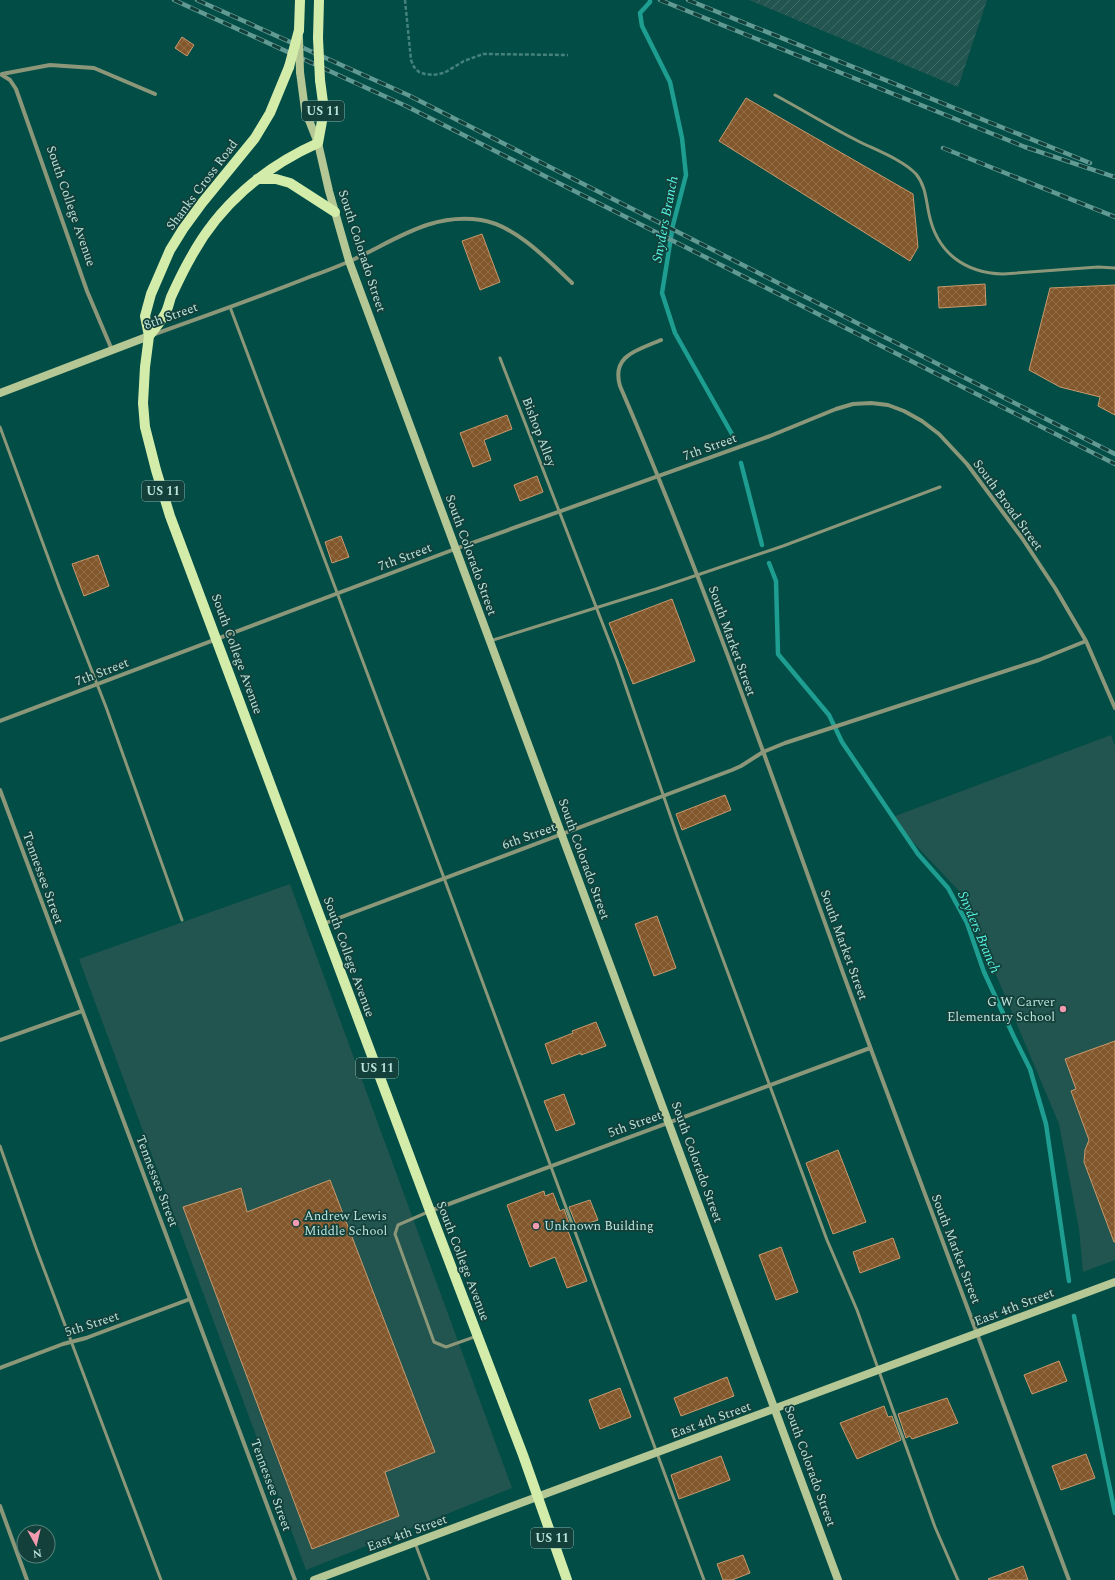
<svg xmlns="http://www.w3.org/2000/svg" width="1115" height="1580" font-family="Spectral,serif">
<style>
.built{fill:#22554f}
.industrial{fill:url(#industrial-furrows)}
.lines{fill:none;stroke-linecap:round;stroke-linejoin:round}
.stream{stroke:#1e9d91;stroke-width:4.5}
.building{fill:url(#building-cross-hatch);stroke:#c99a6d}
.path{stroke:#44827b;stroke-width:2.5;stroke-dasharray:4 2;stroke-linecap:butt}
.lane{stroke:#8b9778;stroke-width:3}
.street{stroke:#8b9778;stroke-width:4}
.secondary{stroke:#b4c794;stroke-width:8}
.primary{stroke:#d4ecaa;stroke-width:10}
.rail-casing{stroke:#619993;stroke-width:4.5}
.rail{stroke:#13403a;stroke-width:3;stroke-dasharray:9;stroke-linecap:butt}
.secondary-bridge{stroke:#b4c794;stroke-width:8}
.primary-bridge{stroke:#d4ecaa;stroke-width:10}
.poi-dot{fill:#f29aaf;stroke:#13403a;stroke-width:1.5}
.labels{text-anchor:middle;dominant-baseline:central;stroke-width:3.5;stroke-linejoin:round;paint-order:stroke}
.shield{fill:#13403a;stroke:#89b1ab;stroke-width:1}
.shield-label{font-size:12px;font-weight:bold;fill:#bce2dc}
.street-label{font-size:13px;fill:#bce2dc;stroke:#13403a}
.poi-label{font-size:13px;fill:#bce2dc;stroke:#13403a;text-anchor:start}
.water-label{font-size:14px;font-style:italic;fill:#55f6e4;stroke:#13403a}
</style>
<defs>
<pattern id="industrial-furrows" width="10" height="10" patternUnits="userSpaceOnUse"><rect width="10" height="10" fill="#22554f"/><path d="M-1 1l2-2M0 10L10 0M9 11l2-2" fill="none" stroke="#406d68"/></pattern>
<pattern id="building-cross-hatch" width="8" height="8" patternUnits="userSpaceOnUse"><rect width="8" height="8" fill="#82572b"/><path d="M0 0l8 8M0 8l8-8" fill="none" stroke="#926f49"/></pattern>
</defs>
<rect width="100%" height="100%" fill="#024d46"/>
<path class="built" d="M 1111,735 L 1115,746 L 1115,1260 L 1083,1272 L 1079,1229 L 1059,1124 L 962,894 L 890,818 Z
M 290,884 L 512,1488 L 306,1570 L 79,959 Z"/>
<path class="industrial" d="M 749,0 L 987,0 L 958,87 Z"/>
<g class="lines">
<path class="stream" d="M 650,0 L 650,2 L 640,13 L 642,26 L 670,82 L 682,138 L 686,175 L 673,225 L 662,293 L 675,333 L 733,436
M 741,463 L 762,545
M 769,563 L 776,581 L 778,654 L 829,715 L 842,742 L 918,854 L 948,888 L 967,923 L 984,972 L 1014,1037 L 1030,1069 L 1046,1124 L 1069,1281
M 1074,1316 L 1115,1513"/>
</g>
<path class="building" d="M 182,37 L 194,45 L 187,56 L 175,48 Z
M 746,98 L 913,194 L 918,247 L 910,261 L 719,141 Z
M 482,234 L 500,282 L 480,290 L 462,241 Z
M 985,284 L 986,305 L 939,308 L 938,287 Z
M 1115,285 L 1115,415 L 1098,406 L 1100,397 L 1060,387 L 1029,370 L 1050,288 Z
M 507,415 L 512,429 L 484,440 L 491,460 L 473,467 L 460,433 Z
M 537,476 L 543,492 L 520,501 L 514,485 Z
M 341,536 L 349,557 L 332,563 L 325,542 Z
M 98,555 L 109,586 L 84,596 L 72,564 Z
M 672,599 L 695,661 L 633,684 L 609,623 Z
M 725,795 L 731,810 L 682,830 L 676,814 Z
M 657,916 L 676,968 L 654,976 L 635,924 Z
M 596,1022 L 606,1046 L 581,1055 L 581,1053 L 552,1064 L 545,1044 L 573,1033 L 572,1031 Z
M 1115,1041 L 1115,1242 L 1114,1242 L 1084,1162 L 1085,1150 L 1089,1140 L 1071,1091 L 1076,1089 L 1065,1059 Z
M 564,1094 L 575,1124 L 556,1131 L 544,1101 Z
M 838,1150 L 866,1222 L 833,1234 L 806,1163 Z
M 330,1180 L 435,1452 L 385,1472 L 399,1516 L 312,1549 L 183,1207 L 241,1188 L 247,1212 Z
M 544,1191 L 545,1196 L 553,1193 L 560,1211 L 564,1209 L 571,1229 L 568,1231 L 587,1281 L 567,1288 L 555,1257 L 530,1267 L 507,1205 Z
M 590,1200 L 598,1220 L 577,1227 L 569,1207 Z
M 893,1238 L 900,1258 L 860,1273 L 853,1252 Z
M 781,1247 L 798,1292 L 776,1300 L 759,1255 Z
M 1059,1361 L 1067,1381 L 1032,1394 L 1024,1375 Z
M 727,1377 L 734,1396 L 681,1416 L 674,1398 Z
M 620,1388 L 631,1417 L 600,1429 L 589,1400 Z
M 947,1398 L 958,1423 L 912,1439 L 910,1436 L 906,1438 L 898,1414 Z
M 884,1406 L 888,1417 L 892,1416 L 901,1440 L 857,1459 L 840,1423 Z
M 1086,1454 L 1095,1478 L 1061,1490 L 1052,1466 Z
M 721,1456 L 730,1480 L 679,1499 L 671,1475 Z
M 743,1555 L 750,1573 L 732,1580 L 723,1580 L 717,1564 Z
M 1023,1566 L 1028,1580 L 989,1580 L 988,1579 Z"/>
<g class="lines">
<path class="path" d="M 405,0 L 411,60 L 414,67 L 419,72 L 425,74 L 433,75 L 444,73 L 464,61 L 483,54 L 568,55"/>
<path class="lane" d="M 775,95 C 803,110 830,127 858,141 C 876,150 903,160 916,174 C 926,186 926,201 929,214 C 937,253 965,273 1003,274 L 1098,267 L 1115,268
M 230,307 L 444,878 L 704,1580
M 500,358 L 617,661 L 678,838 L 827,1240 L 857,1310 L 935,1527 L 958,1580
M 0,427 L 59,587 L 106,707 L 182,920
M 490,641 L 656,589 L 783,546 L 940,487
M 0,1146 L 36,1248 L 161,1580
M 428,1212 L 398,1225 L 395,1234 L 434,1342 L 446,1347 L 477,1336
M 415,1543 L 429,1580"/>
<path class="street" d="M 2,74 L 50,65 L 94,68 L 155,94
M 2,75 L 10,80 L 16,89 L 87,291 L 112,350
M 152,335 C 206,316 259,297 312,276 C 324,272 336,267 348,262 C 393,242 430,212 481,220 C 515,225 548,260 572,283
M 661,340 C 638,350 611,355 620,386 C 703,578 772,776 843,973 C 917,1176 994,1378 1069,1580
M 0,721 L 455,549 L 770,436 L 836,409 L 853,404 L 871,403 L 888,405 L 904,411 L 922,421 L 939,434 L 967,464 L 1022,538 L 1055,588 L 1086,641 L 1115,708
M 0,790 L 295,1580
M 323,924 L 732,770 L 741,766 L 763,752 L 785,743 L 1039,660 L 1086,641
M 0,1040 L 82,1011
M 430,1211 L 870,1048
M 0,1368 L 63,1344 L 86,1338 L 190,1299
M 0,1506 L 27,1580"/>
<path class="secondary" d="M 300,72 L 305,110 L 318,143 L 329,191 L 349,261 L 838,1580
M 0,393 L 149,336
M 314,1580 L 1115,1282"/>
<path class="primary" d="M 299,30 L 300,0
M 318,38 L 319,0
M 289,67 L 270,113 L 255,138 L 202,203 L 183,229 L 170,250 L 151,294 L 145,316 L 149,336 L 145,367 L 143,403 L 145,427 L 156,470 L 170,516 L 430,1211 L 523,1455 L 567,1580
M 257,179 L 276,179 L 290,183 L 335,212
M 149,336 C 154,329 161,322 165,314 C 168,309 169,303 171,297 C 177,284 183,271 190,259 C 218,206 264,167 318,143 L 324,110 L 320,80"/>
<defs>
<path id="rail" d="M 174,0 L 406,106 L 1115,464
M 197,0 L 408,95 L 1115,454
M 660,0 L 1025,147 L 1115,177
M 688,0 L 1090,163
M 943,148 L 1115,217"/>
</defs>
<use href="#rail" class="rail-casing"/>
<use href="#rail" class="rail"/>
<path class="secondary-bridge" d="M 299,38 L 300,72"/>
<path class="primary-bridge" d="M 318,38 L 320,80
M 289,67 L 299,30"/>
</g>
<g class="poi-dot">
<circle cx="1063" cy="1009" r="4"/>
<circle cx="296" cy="1223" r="4"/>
<circle cx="536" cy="1226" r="4"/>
</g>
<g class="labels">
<g class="shield">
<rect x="302" y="101" width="42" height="20" rx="3"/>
<rect x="142" y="481" width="42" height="20" rx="3"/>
<rect x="356" y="1058" width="42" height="20" rx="3"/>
<rect x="531" y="1528" width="42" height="20" rx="3"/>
</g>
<g class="shield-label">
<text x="323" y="111">US 11</text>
<text x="163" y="491">US 11</text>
<text x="377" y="1068">US 11</text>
<text x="552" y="1538">US 11</text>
</g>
<g class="street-label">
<text transform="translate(202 185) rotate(-53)">Shanks Cross Road</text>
<text transform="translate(71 206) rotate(71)">South College Avenue</text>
<text transform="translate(362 251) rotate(72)">South Colorado Street</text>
<text transform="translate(171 316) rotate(-20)">8th Street</text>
<text transform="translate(539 432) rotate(69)">Bishop Alley</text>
<text transform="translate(710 447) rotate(-20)">7th Street</text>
<text transform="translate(1008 505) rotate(54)">South Broad Street</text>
<text transform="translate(471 555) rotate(70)">South Colorado Street</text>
<text transform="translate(405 557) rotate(-21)">7th Street</text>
<text transform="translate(732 641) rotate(70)">South Market Street</text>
<text transform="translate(237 654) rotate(70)">South College Avenue</text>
<text transform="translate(102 672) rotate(-21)">7th Street</text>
<text transform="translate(529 836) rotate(-20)">6th Street</text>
<text transform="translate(584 859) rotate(70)">South Colorado Street</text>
<text transform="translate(43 878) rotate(70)">Tennessee Street</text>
<text transform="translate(844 945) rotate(70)">South Market Street</text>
<text transform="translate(349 957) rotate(70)">South College Avenue</text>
<text transform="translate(635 1124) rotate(-20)">5th Street</text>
<text transform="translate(697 1162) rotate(70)">South Colorado Street</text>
<text transform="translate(157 1181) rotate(69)">Tennessee Street</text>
<text transform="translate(956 1249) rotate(69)">South Market Street</text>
<text transform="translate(463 1261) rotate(69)">South College Avenue</text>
<text transform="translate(1014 1307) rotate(-21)">East 4th Street</text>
<text transform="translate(92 1324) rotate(-18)">5th Street</text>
<text transform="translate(711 1420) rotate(-20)">East 4th Street</text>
<text transform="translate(810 1466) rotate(70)">South Colorado Street</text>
<text transform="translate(271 1485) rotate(70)">Tennessee Street</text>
<text transform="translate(407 1533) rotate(-20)">East 4th Street</text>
</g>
<g class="poi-label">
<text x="1055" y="1002" text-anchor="end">G W Carver<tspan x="1055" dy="15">Elementary School</tspan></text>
<text x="304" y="1216">Andrew Lewis<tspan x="304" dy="15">Middle School</tspan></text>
<text x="544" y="1226">Unknown Building</text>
</g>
<g class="water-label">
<text transform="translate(665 219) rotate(-79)">Snyders Branch</text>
<text transform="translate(979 932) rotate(67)">Snyders Branch</text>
</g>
</g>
<g transform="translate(36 1544) rotate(172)"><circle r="19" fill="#13403a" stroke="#57817b"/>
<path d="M0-3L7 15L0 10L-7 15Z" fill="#f29aaf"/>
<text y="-6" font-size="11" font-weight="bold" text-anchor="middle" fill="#bce2dc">N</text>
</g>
</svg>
